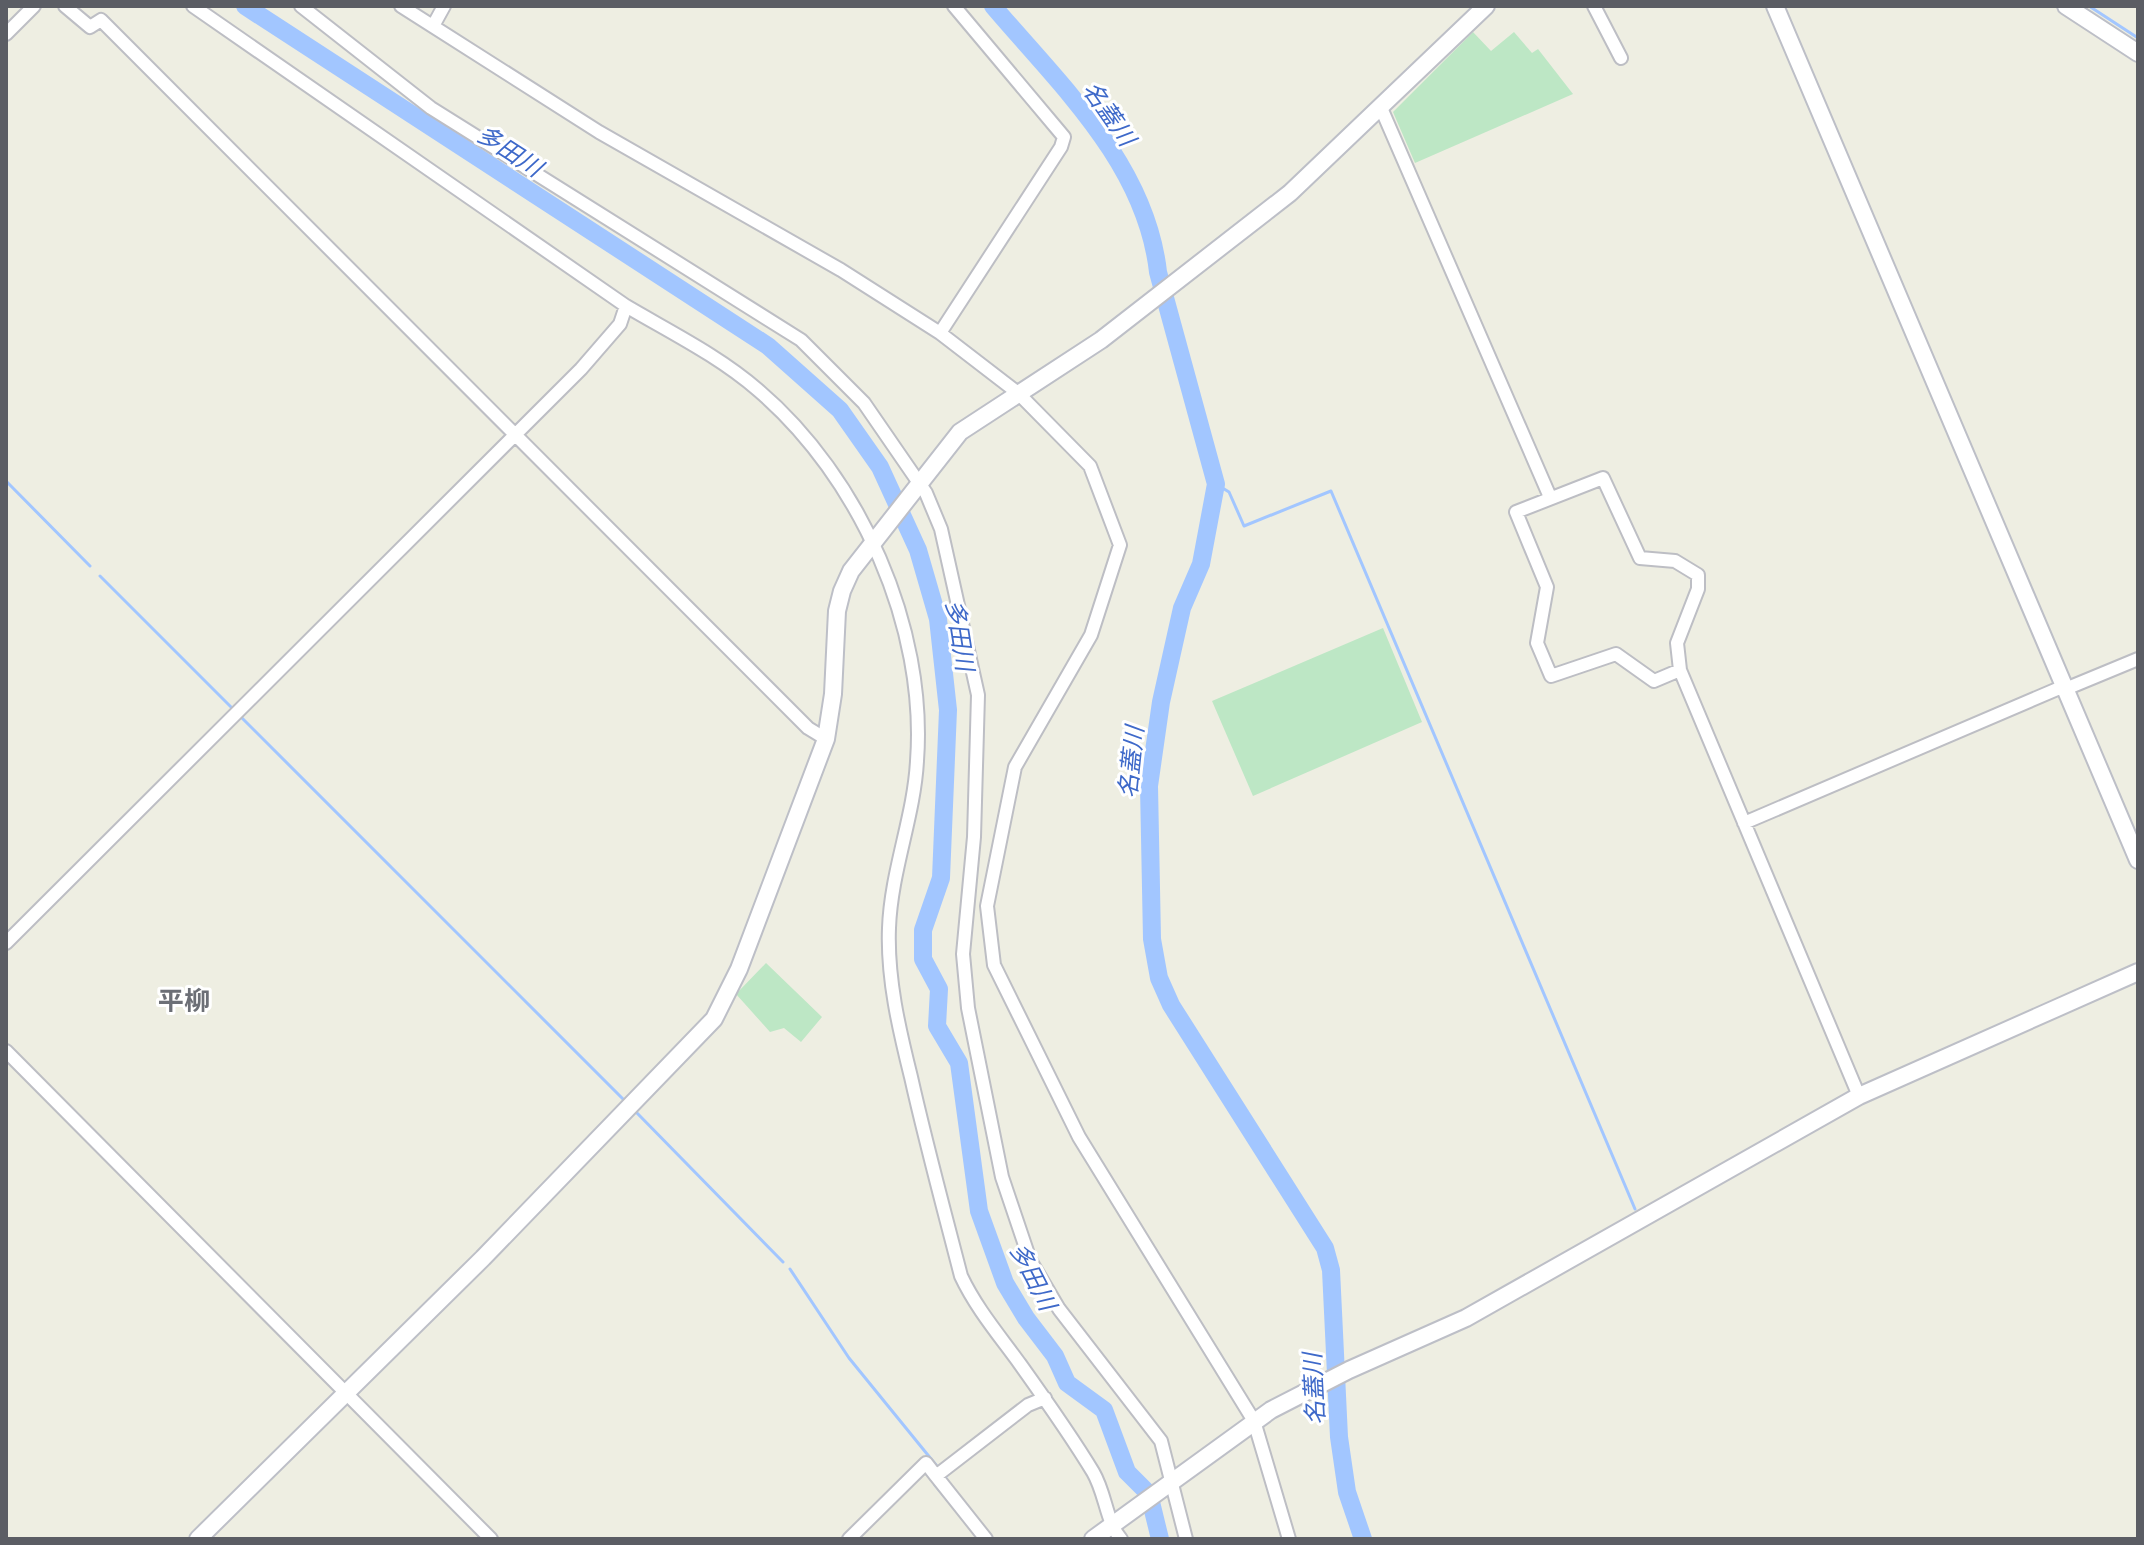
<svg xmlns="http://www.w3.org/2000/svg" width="2144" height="1545" font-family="Barlow,'Noto Sans JP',sans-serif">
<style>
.green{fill:#bde7c5}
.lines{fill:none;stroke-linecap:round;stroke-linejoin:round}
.stream{stroke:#a2c6ff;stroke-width:3}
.river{stroke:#a2c6ff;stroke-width:18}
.street-casing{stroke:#bdbec4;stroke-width:16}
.secondary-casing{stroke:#bdbfc7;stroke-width:20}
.street{stroke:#fff;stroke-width:12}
.secondary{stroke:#fff;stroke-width:16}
.labels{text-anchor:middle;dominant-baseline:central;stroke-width:6;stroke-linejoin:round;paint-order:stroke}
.water-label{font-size:24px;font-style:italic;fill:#3e69c9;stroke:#fff}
.quarter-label{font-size:26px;font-weight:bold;fill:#6c6f76;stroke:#fff}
</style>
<rect width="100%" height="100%" fill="#eeeee2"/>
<path class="green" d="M 1473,32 L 1491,51 L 1514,32 L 1532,53 L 1538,49 L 1573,94 L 1415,163 L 1393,112 Z
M 1383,628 L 1422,722 L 1253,796 L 1212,701 Z
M 766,963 L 822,1017 L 801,1042 L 784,1028 L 770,1032 L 736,994 Z"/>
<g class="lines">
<path class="stream" d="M 2089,6 L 2138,38
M 6,481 L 90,566
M 1216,484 L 1229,492 L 1244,526 L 1331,491 L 1635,1209
M 100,576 L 233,709
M 241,717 L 623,1099
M 637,1113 L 783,1262
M 790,1269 L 849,1358 L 936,1465
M 946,1477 L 946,1476
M 935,1485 L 954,1508"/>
<path class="river" d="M 245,6 L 768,346 L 840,410 L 880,467 L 918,550 L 938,619 L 948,710 L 941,878 L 923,930 L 923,959 L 939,989 L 937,1026 L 959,1063 L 979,1211 L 1005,1283 L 1026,1318 L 1055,1356 L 1067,1383 L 1104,1410 L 1127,1472 L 1149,1494 L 1160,1539
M 993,6 C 1060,85 1146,164 1158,272 L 1216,484 L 1201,564 L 1182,608 L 1161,702 L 1149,786 L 1152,939 L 1159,978 L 1171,1005 L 1325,1248 L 1331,1270 L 1339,1437 L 1347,1492 L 1363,1539"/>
<defs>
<path id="street" d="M 65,6 L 90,27 L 101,20 L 808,728 L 826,739
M 193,6 L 626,306 C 670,332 719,356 758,390 C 860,477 927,627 917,761 C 914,817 891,871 889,928 C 887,978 899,1029 911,1077 C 926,1144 944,1210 961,1276 C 976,1308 999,1335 1020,1364 C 1045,1399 1070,1434 1093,1472 C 1106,1494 1106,1522 1121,1539
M 301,6 L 431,108 L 801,340 L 864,403 L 926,493 L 941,529 L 978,695 L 974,837 L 963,954 L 968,1008 L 1002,1177 L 1030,1260 L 1059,1309 L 1161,1441 L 1186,1539
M 401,6 L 599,132 L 841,270 L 940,333 L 1018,393 L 1090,466 L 1120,545 L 1091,635 L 1015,767 L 987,906 L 994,965 L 1079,1137 L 1254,1421 L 1289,1539
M 1594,6 L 1621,58
M 433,26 L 444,6
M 6,34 L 34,6
M 1381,108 L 1550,497
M 940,333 L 1061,147 L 1064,137 L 954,6
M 1680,670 L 1654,681 L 1616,654 L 1551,676 L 1537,643 L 1547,587 L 1516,512 L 1603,478 L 1640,558 L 1675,561 L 1698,575 L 1698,589 L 1677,643 L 1680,670 L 1859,1096
M 2063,690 L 2138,659
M 1744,823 L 2062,687
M 6,943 L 581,369 L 620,324 L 626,306
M 6,1051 L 491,1539
M 936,1476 L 986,1539
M 849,1539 L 926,1463 L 936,1476 L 1028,1405 L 1045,1398"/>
<path id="secondary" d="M 1775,6 L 2138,860
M 2066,6 L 2138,53
M 198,1539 L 483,1258 L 714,1019 L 739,969 L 826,739 L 833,694 L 837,611 L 842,591 L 851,571 L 960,432 L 1101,340 L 1290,193 L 1486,6
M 1093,1539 L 1271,1410 L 1349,1370 L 1466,1318 L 1859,1096 L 2138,972"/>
</defs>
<use href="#street" class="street-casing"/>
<use href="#secondary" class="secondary-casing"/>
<use href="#street" class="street"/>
<use href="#secondary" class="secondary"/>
</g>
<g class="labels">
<g class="water-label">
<text transform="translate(1110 113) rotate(55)">名蓋川</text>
<text transform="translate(510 150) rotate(33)">多田川</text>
<text transform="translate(961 635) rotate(81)">多田川</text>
<text transform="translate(1130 762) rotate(-84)">名蓋川</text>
<text transform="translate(1034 1276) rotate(63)">多田川</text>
<text transform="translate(1313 1389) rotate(-93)">名蓋川</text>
</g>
<g class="quarter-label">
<text x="184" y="999">平柳</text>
</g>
</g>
<rect width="2144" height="1545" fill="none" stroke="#5b5d64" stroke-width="16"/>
</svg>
